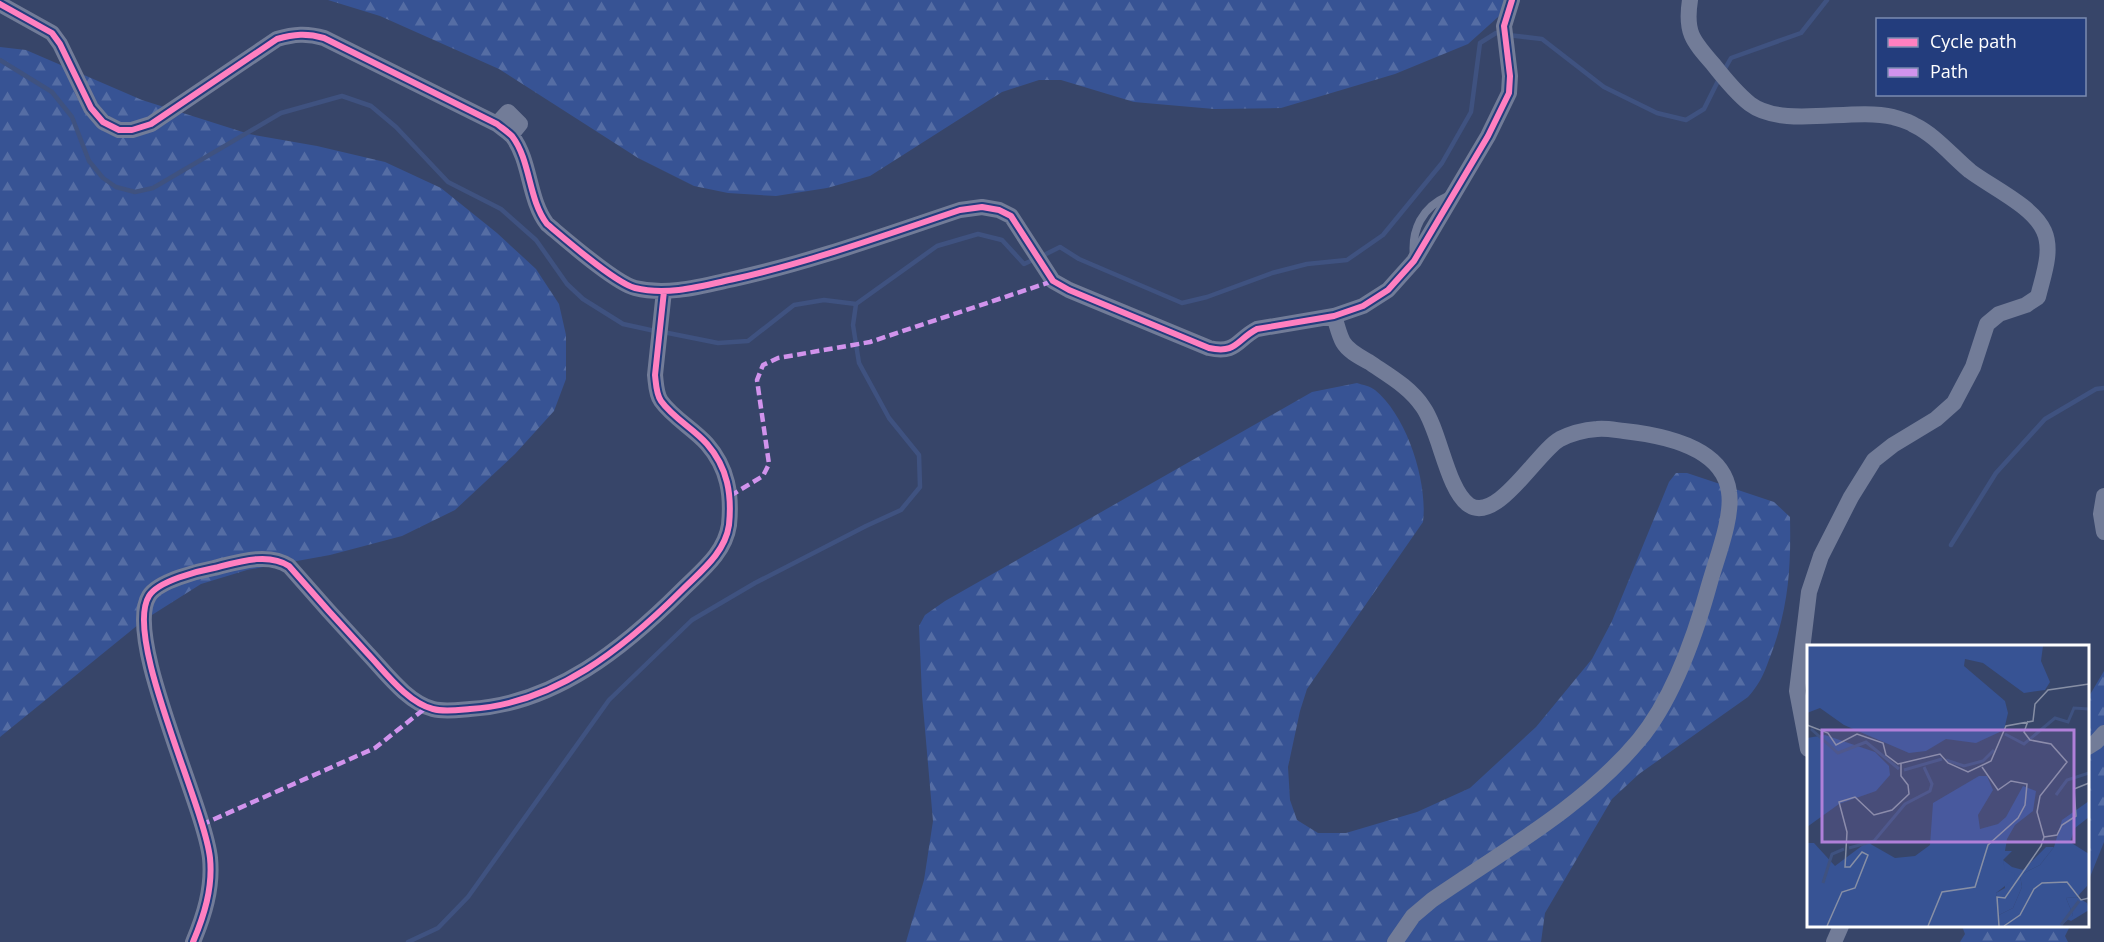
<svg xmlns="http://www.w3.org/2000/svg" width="2104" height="942" font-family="'Open Sans',sans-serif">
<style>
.forest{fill:url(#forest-firs)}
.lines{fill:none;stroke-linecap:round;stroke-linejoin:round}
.stream{stroke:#3f5280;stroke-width:4.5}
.lane{stroke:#727c98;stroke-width:8}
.street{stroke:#727c98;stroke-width:16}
.quiet{stroke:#d193ec;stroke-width:4.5;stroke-dasharray:9 4.5;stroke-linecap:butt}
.cycleway-casing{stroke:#233d7d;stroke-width:10}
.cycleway{stroke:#ff80c0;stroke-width:6}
.inset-river{fill:none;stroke:#3f5280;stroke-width:3}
.inset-road{fill:none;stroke:#878fa5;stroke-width:1.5}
.view{fill:#b080d9;fill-opacity:0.15;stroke:#b080d9;stroke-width:3}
.inset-edge{fill:none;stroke:#fff;stroke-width:3}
</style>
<defs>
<pattern id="forest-firs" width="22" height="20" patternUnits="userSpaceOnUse" patternTransform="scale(1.5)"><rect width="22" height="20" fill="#375394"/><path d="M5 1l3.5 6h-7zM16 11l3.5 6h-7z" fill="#556da4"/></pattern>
</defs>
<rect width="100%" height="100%" fill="#374569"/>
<path class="forest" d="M 328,0 L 1517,0 L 1468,44 L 1395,74 L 1281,108 L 1214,109 L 1134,102 L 1061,80 L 1039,80 L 1002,92 L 870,176 L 827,188 L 776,196 L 728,193 L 694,186 L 638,158 L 499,69 L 380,16 Z
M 0,47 L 26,50 L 142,100 L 249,134 L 317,146 L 385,162 L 441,188 L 497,233 L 536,269 L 559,304 L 566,335 L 566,379 L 554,411 L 515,454 L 455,510 L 402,536 L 330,555 L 247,570 L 201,584 L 144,620 L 0,737 Z
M 1357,383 C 1363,385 1370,386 1375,390 C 1407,416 1428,482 1423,522 L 1307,689 L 1300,711 L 1288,767 L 1290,800 L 1297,820 L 1318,833 L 1346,833 L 1417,812 L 1470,788 L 1536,727 L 1592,659 L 1612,621 L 1669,482 L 1676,473 L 1687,473 L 1774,502 L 1790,517 C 1791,565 1789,603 1773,649 C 1765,670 1763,680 1748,697 L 1639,774 L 1612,799 L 1545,913 L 1541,942 L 906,942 L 924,880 L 933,821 L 922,695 L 919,626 L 925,615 L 945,601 L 1312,392 Z
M 2104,671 L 2104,842 L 2088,882 L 2088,698 Z
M 1962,926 L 2070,926 L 2065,936 L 2068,942 L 1960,942 L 1965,934 Z"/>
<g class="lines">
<path class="stream" d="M 1508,35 L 1542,39 L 1604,87 L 1657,113 L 1686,120 L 1704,109 L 1719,79
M 0,60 L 52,92 L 72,117 L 89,161 L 103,178 L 116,187 L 135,192 L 153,188 L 281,113 L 342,96 L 371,106 L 396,127 L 448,182 L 501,209 L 536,240 L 567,284 L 583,299 L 623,324 L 655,331
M 1723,72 L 1731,58 L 1801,33 L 1827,0
M 1042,256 L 1060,247 L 1079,259 L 1182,303 L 1207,297 L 1272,273 L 1307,264 L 1347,260 L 1383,235 L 1442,163 L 1471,112 L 1480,43 L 1496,33 L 1500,34
M 663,332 L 718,343 L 748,341 L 794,305 L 824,300 L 856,304 L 937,246 L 978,234 L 1002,240 L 1024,264 L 1035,259
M 1951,545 L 1996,473 L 2045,419 L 2096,389 L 2104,388
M 408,942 L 438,928 L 468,897 L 609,700 L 692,620 L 755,583 L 866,526 L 901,510 L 920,487 L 919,455 L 889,418 L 859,363 L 853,325 L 856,304"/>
<path class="lane" d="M 1414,257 C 1411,230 1422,207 1448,196"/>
<path class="street" d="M 1690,0 C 1685,32 1692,40 1713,64 C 1724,78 1736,93 1750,104 C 1783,129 1852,107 1893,117 C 1899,119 1908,121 1914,125 C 1935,135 1952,156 1970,171 C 1991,187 2033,206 2044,231 C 2053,251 2043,276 2038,297 L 2026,305 L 1999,314 L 1987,324 L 1973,367 L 1954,403 L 1936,419 L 1893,445 L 1874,460 L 1851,497 L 1821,556 L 1809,592 L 1797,691 L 1808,749
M 0,4 L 52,33 L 60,44 L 91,108 L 103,122 L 119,130 L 132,130 L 151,124 L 277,39 C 294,34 307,33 324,38 L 497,124 C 502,128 508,132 512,136 C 531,161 528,199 547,224 C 565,239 615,283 635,288 C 668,296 702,286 734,279 C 811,262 885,235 960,210 L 982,207 L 999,210 L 1011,216 L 1053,281 L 1069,290 L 1209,348 C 1237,354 1236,340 1257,329 L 1334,316 L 1363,306 L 1388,290 L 1414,261 L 1488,136 L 1509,93 L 1510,76 L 1504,26 L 1512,0
M 497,124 L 508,112 L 520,124 L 511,135
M 1334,316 C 1337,325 1339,335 1343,342 C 1348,351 1360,357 1369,362 C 1388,375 1410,387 1423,407 C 1440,431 1447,490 1469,505 C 1497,524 1538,451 1560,439 C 1572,433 1584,430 1597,429 C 1606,428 1615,430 1624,431 C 1661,435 1723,446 1729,492 C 1733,517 1717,557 1710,582 C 1696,633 1673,699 1639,740 C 1583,807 1503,851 1432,900 L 1413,916 L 1395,942
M 2104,496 L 2101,514 L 2104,532
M 2088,747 L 2096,742 L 2104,733
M 193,942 C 204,916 213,888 210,858 C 204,804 123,638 149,596 C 158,581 198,571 214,568 C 238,562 268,552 289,566 C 315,596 341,625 368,654 C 386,673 407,702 433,709 C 444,712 458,710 470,709 C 555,704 624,648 682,590 C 701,571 725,553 729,525 C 732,495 728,468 707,444 C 694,429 673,418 661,401 C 656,394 656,383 655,375 L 664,291
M 1834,942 L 1841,926"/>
<path class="quiet" d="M 730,496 L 763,476 L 769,464 L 757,380 L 763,365 L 778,358 L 870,342 L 1053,281
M 201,825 L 375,748 L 428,706"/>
<defs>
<path id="cycleway" d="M 0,4 L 52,33 L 60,44 L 91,108 L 103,122 L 119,130 L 132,130 L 151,124 L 277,39 C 294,34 307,33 324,38 L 497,124 C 502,128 508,132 512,136 C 531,161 528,199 547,224 C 565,239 615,283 635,288 C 668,296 702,286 734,279 C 811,262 885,235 960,210 L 982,207 L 999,210 L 1011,216 L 1053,281 L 1069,290 L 1209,348 C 1237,354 1236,340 1257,329 L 1334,316 L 1363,306 L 1388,290 L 1414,261 L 1488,136 L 1509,93 L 1510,76 L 1504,26 L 1512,0
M 193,942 C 204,916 213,888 210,858 C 204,804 123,638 149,596 C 158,581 198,571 214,568 C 238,562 268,552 289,566 C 315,596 341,625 368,654 C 386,673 407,702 433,709 C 444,712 458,710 470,709 C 555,704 624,648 682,590 C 701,571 725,553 729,525 C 732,495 728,468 707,444 C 694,429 673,418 661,401 C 656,394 656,383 655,375 L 664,291"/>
</defs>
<use href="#cycleway" class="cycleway-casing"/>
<use href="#cycleway" class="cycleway"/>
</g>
<g transform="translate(1807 645)">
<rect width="282" height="282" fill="#374569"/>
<path d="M 239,202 L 247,202 L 233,220 L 213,230 L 215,242 L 206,263 L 192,270 L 189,248 L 198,243 L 196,215 L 205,222 L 216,225 ZM 270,252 L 280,258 L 282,265 L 264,276 L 260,274 L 266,270 L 259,253 Z" fill="#375394"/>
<path d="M 0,1 L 236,1 L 234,16 L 243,37 L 238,45 L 217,48 L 176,18 L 158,14 L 157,21 L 198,56 L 201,68 L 197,85 L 169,98 L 139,94 L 119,106 L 102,108 L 37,80 L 13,63 L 0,68 ZM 18,90 L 68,107 L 82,121 L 83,130 L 69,146 L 32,159 L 0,182 L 0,93 ZM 172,131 L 180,131 L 186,145 L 171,170 L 173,184 L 191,179 L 199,172 L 216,141 L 229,146 L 226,166 L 208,180 L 200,194 L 198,206 L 205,206 L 196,215 L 198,225 L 207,228 L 208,233 L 189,248 L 192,270 L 206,263 L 215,242 L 213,230 L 233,220 L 247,202 L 255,175 L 282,156 L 282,172 L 268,183 L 263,197 L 282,209 L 280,241 L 270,252 L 259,253 L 266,270 L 254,281 L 0,281 L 0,198 L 7,198 L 28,221 L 60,197 L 88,213 L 108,211 L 123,200 L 126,158 Z" fill="#375394"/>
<path class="inset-river" d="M 4,84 L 31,108 L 59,97 L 92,124M 198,89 L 217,99 L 248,73 L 261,77 L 267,63 L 282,64M 139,115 L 157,121 L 176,116 L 187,105M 97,125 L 135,114M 249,150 L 260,135 L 282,128M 42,203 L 67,196 L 98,159 L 123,146 L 125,139 L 117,122M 16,238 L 25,209 L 37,204M 254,280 L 272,256"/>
<path class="inset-road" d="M 0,80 L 21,88 L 29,100 L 50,89 L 76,98 L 79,110 L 91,119 L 133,109 L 141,118 L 161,127 L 184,116 L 199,81 L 226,76 L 228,59 L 241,45 L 282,39M 237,192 L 250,190 L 255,180 L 269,171 L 267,144 L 282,138M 20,281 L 35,247 L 48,243 L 61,210 L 55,207 L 43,222 L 38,222 L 40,187 L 32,157 L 48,152 L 67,170 L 85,165 L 102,149 L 101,140 L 94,131 L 94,119M 121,281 L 135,247 L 168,242 L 181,200 L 211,173 L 218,160 L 220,139 L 204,136 L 191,145 L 175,122M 192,281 L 190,252 L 198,253 L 234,201 L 237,192 L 230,167 L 233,151 L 260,117 L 244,99 L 223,95 L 217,87 L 221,76M 197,281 L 213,270 L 227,244 L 235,238 L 260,237 L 274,255 L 282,253"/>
<path class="view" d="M 15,85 L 267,85 L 267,197 L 15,197 Z"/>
<rect width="282" height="282" class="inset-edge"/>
</g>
<rect x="1876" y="18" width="210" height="78" fill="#233d7d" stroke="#7b8bb1" stroke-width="1.5"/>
<rect x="1888" y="38" width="30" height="9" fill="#ff80c0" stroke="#7b8bb1" stroke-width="1.5"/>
<text x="1930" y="48" font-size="18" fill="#ffffff">Cycle path</text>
<rect x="1888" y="68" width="30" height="9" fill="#d193ec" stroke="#7b8bb1" stroke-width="1.5"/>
<text x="1930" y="78" font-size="18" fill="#ffffff">Path</text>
</svg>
